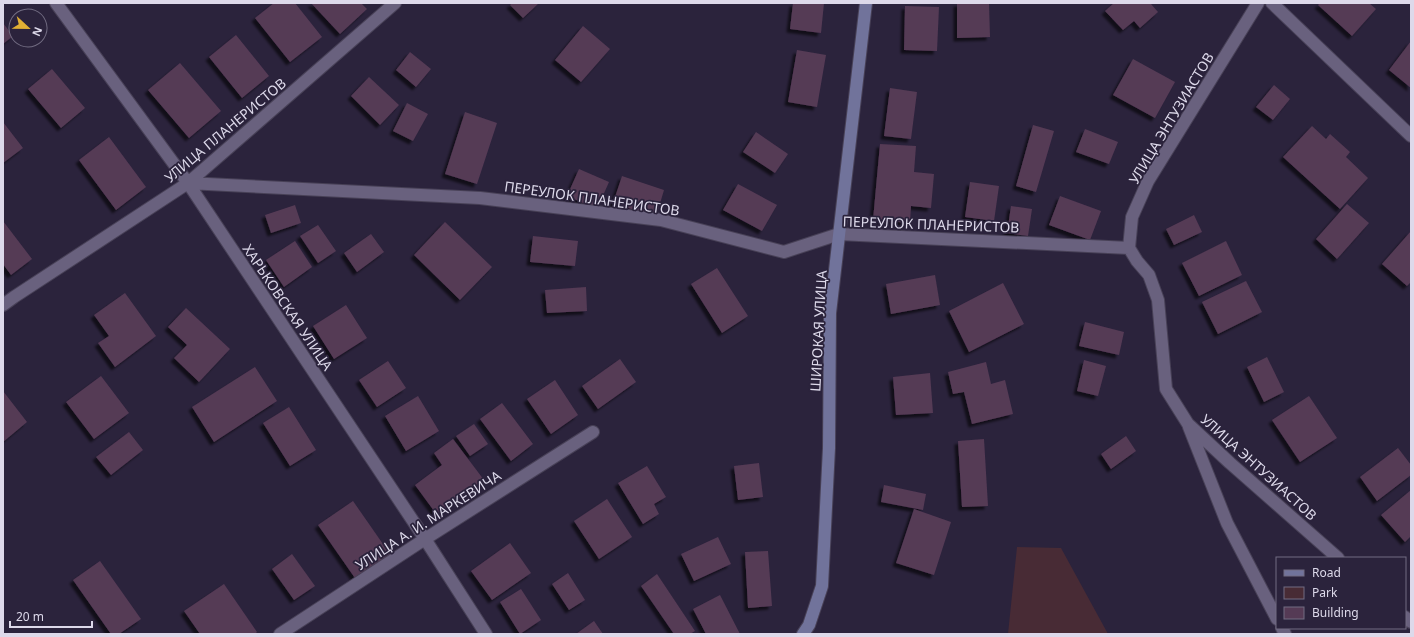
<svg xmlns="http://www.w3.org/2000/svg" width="1414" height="637" font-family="'Noto Sans',sans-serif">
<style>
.green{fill:#482b35}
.building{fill:#553a55;filter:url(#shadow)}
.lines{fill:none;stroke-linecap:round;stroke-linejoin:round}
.street-casing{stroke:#484157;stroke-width:14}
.secondary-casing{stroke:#484157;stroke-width:14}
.street{stroke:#69617e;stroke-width:12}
.secondary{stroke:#71739b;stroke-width:12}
.labels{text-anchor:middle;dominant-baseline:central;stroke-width:3.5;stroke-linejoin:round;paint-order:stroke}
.street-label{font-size:14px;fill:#ddd9ea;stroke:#2b233c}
</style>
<defs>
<filter id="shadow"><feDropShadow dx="-3.5" dy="3.5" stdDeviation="1" flood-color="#0009"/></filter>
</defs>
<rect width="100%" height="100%" fill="#2b233c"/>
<path class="green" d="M 1017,547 L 1061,548 L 1108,634 L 1008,634 Z"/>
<path class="building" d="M 274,3 L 295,3 L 322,37 L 290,62 L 255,18 Z
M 311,3 L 361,3 L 367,9 L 340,34 Z
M 512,3 L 539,3 L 523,18 L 510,5 Z
M 793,3 L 824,3 L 821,33 L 790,29 Z
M 957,3 L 989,3 L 990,37 L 957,38 Z
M 1114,3 L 1152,3 L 1151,4 L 1158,12 L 1140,28 L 1134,21 L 1123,30 L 1105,11 Z
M 1320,3 L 1369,3 L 1376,9 L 1352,36 L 1318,5 Z
M 905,6 L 939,7 L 937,51 L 904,50 Z
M 3,23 L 13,36 L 3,44 Z
M 583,26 L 610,49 L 581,82 L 555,60 Z
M 236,35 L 269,76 L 242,98 L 209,57 Z
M 1411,41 L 1411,88 L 1389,70 Z
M 797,50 L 826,55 L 817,107 L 788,102 Z
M 410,52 L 431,69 L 416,87 L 396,70 Z
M 1133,59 L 1175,82 L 1155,118 L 1113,95 Z
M 180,63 L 221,111 L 189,138 L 148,90 Z
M 52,69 L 85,108 L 61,128 L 28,89 Z
M 369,77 L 399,105 L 380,125 L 351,96 Z
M 1274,85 L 1290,99 L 1273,120 L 1256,107 Z
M 890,88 L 917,92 L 911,139 L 884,136 Z
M 407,103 L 428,114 L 413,141 L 393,131 Z
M 465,112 L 497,123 L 477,184 L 445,174 Z
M 3,122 L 23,148 L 3,163 Z
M 1033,125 L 1054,131 L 1036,192 L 1016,186 Z
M 1312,126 L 1326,139 L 1330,134 L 1350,152 L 1346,157 L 1368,178 L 1340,209 L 1283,157 Z
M 1085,129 L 1118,142 L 1109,164 L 1076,152 Z
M 756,132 L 788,154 L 775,173 L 743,152 Z
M 109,137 L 146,187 L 116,210 L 79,160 Z
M 880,144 L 916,146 L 914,172 L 934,174 L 931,208 L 911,206 L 910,223 L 873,220 Z
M 579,169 L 609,182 L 597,209 L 567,196 Z
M 622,176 L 664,190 L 656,217 L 613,203 Z
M 970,182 L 999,186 L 994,221 L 965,217 Z
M 738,184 L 777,205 L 762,231 L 723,210 Z
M 1060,196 L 1101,211 L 1090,240 L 1049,225 Z
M 1347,204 L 1369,223 L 1337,259 L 1316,239 Z
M 295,205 L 301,223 L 271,233 L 265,215 Z
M 1011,206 L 1032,209 L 1028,236 L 1007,233 Z
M 1194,215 L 1202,232 L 1174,245 L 1166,229 Z
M 3,221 L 32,259 L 11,275 L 3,264 Z
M 445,222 L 492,267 L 460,300 L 414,255 Z
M 318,225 L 336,251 L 318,263 L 300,236 Z
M 1411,231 L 1411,282 L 1407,286 L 1382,264 Z
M 371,234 L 384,252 L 357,272 L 344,253 Z
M 533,236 L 578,241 L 575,266 L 530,262 Z
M 295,241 L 312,267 L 284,287 L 266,260 Z
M 1226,241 L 1242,275 L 1199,296 L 1182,263 Z
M 717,268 L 748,316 L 722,333 L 691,284 Z
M 935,275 L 940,305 L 891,314 L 886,284 Z
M 1246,281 L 1262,312 L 1218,334 L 1202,302 Z
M 1003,283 L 1024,324 L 969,352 L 949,311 Z
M 586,287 L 587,311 L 547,313 L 545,290 Z
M 125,293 L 156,336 L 115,367 L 98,343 L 109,336 L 94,315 Z
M 346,305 L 367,338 L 334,359 L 313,326 Z
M 186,308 L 230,349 L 199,382 L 174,358 L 187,345 L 168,327 Z
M 1085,322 L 1124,332 L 1119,355 L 1079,346 Z
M 1267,357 L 1284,392 L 1264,402 L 1247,367 Z
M 620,359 L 636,382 L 598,409 L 582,386 Z
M 1084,360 L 1106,366 L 1098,396 L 1077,391 Z
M 388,361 L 406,388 L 377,407 L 359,380 Z
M 986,362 L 991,384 L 1005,380 L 1013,414 L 972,424 L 964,392 L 953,394 L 948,372 Z
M 255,367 L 277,401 L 214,442 L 192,407 Z
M 930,373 L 933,413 L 896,415 L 893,377 Z
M 101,376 L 129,413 L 94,439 L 66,402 Z
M 555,380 L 578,415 L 551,434 L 527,399 Z
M 3,391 L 27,422 L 3,442 Z
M 418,396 L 439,431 L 406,451 L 385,416 Z
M 1309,396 L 1337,438 L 1300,462 L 1272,420 Z
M 502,403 L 533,444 L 511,461 L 480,419 Z
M 289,407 L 316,450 L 290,466 L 263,423 Z
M 474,424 L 488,444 L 470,456 L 456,436 Z
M 129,432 L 143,450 L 111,475 L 96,457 Z
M 1126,436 L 1136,451 L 1111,469 L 1101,454 Z
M 453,439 L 484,480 L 437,515 L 415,485 L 442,465 L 434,453 Z
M 984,439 L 988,506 L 962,507 L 958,441 Z
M 1398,448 L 1411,465 L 1411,475 L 1377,501 L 1360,477 Z
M 759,463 L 763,497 L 738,500 L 734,466 Z
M 647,466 L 666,497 L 654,504 L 659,514 L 643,524 L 618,483 Z
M 884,485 L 926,494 L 923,510 L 881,502 Z
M 1411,490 L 1411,536 L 1405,542 L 1381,515 Z
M 607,499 L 632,537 L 599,559 L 574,521 Z
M 353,501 L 392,557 L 357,581 L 318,525 Z
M 914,509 L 951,522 L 934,575 L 896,563 Z
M 718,537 L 731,564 L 694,581 L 681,554 Z
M 510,543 L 531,573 L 492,600 L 471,571 Z
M 768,551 L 772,606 L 748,608 L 745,552 Z
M 292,554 L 315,586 L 294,600 L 272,569 Z
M 100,561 L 141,619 L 119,634 L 111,634 L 73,580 Z
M 568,573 L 585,600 L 569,610 L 552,584 Z
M 657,574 L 695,631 L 690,634 L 674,634 L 641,586 Z
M 224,584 L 257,632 L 255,634 L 200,634 L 184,611 Z
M 521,589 L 541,620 L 520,634 L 500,602 Z
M 720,595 L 740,634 L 706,634 L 693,609 Z
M 594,621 L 603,634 L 576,634 Z"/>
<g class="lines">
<defs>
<path id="street" d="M 56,3 L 188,183 L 425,539 L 486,634
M 1258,3 L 1148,181 L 1132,217 L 1129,248 L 1137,261 L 1149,275 L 1158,300 L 1166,389 L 1188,424 L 1230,463 L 1338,558
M 1272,3 L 1411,136
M 188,183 L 480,198 L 661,220 L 784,252 L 839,234 L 1129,248
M 3,305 L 14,297 L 188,183 L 395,3
M 1189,427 L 1227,523 L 1277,619
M 1405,617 L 1411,622
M 1282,628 L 1285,634
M 280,634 L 425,539 L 593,432"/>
<path id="secondary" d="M 803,634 L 809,625 L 822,586 L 829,448 L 830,313 L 866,3"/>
</defs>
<use href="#street" class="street-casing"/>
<use href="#secondary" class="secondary-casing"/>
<use href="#street" class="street"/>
<use href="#secondary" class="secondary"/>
</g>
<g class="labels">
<g class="street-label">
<text transform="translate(1171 118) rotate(-59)">УЛИЦА ЭНТУЗИАСТОВ</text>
<text transform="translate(225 130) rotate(-40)">УЛИЦА ПЛАНЕРИСТОВ</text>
<text transform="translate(592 198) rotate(8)">ПЕРЕУЛОК ПЛАНЕРИСТОВ</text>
<text transform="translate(931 224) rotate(2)">ПЕРЕУЛОК ПЛАНЕРИСТОВ</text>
<text transform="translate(288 307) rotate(56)">ХАРЬКОВСКАЯ УЛИЦА</text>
<text transform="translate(818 331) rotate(-87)">ШИРОКАЯ УЛИЦА</text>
<text transform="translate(1259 467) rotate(42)">УЛИЦА ЭНТУЗИАСТОВ</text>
<text transform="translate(428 520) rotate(-33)">УЛИЦА А. И. МАРКЕВИЧА</text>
</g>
</g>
<rect width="1414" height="637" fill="none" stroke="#ddd9ea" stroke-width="8"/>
<rect x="1276" y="557" width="130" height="72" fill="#2b233c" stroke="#726c82"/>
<rect x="1284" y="570" width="20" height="6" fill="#71739b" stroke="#726c82"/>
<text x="1312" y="577" font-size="12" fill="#ddd9ea">Road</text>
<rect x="1284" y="587" width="20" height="12" fill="#482b35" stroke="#726c82"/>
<text x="1312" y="597" font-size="12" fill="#ddd9ea">Park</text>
<rect x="1284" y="607" width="20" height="12" fill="#553a55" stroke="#726c82"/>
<text x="1312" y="617" font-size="12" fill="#ddd9ea">Building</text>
<g transform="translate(28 28) rotate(112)"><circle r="19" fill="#2b233c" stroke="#726c82"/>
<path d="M0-3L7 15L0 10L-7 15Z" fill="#e1af34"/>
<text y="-6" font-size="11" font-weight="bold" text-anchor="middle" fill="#ddd9ea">N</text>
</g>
<path d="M10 621v6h82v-6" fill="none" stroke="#ddd9ea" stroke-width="2"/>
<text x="16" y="621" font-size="12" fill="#ddd9ea" stroke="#2b233c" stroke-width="3" paint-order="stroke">20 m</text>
</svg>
